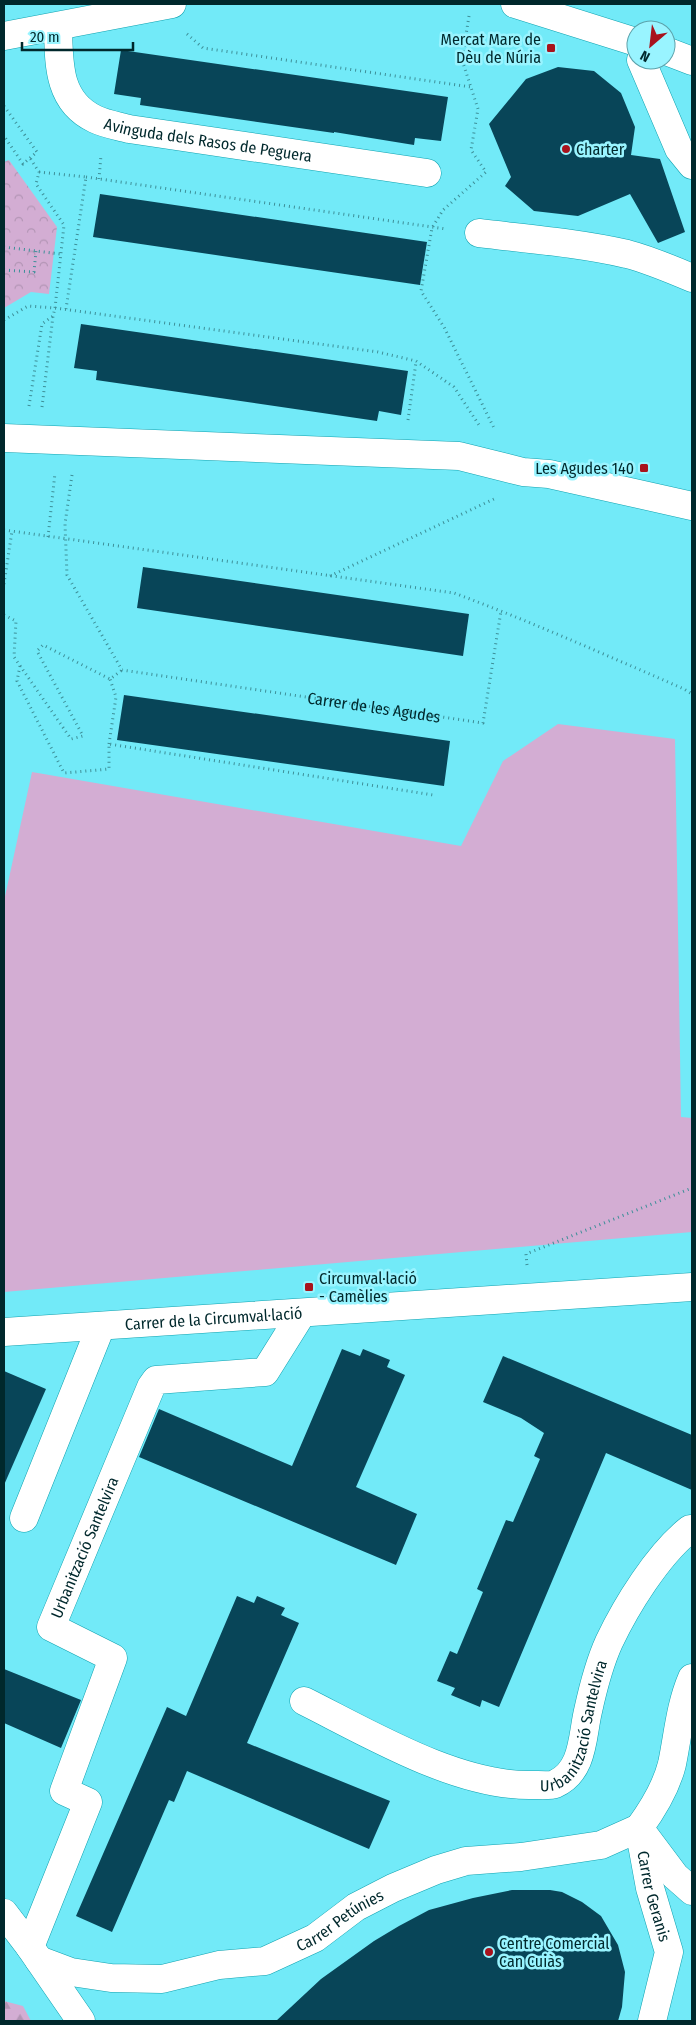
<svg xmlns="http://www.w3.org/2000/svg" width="696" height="2025" font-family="'Fira Sans Condensed',sans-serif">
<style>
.grass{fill:#d3add3}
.forest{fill:url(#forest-firs)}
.park{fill:url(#park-crowns)}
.building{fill:#084558}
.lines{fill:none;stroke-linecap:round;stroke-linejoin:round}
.minor-casing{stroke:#0fa2b0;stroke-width:29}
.path{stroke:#3d8f98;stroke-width:3;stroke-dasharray:1 4;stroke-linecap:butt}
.minor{stroke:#fff;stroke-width:28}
.poi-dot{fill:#a8121c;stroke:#99f4ff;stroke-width:2}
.labels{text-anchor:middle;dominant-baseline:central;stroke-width:5;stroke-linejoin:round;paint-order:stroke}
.poi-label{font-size:16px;fill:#00282c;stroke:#99f4ff;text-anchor:start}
.street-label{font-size:16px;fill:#00282c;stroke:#99f4ff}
</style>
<defs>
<pattern id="forest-firs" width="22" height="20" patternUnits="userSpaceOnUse" patternTransform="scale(1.25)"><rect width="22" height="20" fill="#d3add3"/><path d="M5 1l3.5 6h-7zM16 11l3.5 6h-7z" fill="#b395b5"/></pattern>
<pattern id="park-crowns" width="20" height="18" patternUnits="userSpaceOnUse" patternTransform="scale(1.25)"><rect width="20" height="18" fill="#d3add3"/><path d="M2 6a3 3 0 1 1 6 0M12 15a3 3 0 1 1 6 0" fill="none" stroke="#b395b5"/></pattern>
</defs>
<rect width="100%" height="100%" fill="#72eaf8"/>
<path class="grass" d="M 558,724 L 675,739 L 681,1117 L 692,1118 L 692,1232 L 4,1292 L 4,901 L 32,772 L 461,846 L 503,761 Z"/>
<path class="forest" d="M 4,2001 L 23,2006 L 31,2021 L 4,2021 Z"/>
<path class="park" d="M 9,160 L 57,227 L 49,294 L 31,292 L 4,308 L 4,162 Z"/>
<path class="building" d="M 121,50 L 448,97 L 441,141 L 415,138 L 414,145 L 334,132 L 334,133 L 140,105 L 141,98 L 114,94 Z
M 558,67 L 594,71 L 621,93 L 635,127 L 631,155 L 660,159 L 685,232 L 658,243 L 630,194 L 578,216 L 534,211 L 505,186 L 511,177 L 489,124 L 526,79 Z
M 100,194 L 427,242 L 420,285 L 93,237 Z
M 81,324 L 408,371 L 401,415 L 379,411 L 377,421 L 96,380 L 97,371 L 74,368 Z
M 143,567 L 469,614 L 463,656 L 137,608 Z
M 124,695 L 450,741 L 444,786 L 117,740 Z
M 342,1349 L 360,1356 L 363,1349 L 390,1360 L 387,1367 L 405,1375 L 356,1487 L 417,1514 L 396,1565 L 139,1457 L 159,1409 L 292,1466 Z
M 503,1356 L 692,1435 L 692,1490 L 606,1453 L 499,1707 L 482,1700 L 480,1707 L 451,1695 L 455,1688 L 437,1681 L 450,1651 L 457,1654 L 483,1592 L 477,1589 L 506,1520 L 513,1522 L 540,1459 L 534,1456 L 544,1433 L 521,1418 L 483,1402 Z
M 4,1371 L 46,1389 L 4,1485 Z
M 237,1596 L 254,1603 L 257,1596 L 285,1608 L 281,1615 L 299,1623 L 247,1743 L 390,1801 L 369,1849 L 187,1771 L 174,1802 L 169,1800 L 112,1932 L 76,1916 L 167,1707 L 186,1716 Z
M 4,1669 L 81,1700 L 61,1748 L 4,1723 Z
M 512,1890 L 550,1890 L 562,1892 L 582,1902 L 601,1916 L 618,1945 L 625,1972 L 622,2007 L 618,2021 L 276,2021 L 321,1979 L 374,1941 L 399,1926 L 429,1910 L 473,1898 Z"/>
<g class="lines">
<defs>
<g id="minor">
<path d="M 515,4 L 636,42"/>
<path id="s2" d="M 58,27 C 59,62 57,101 95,119 C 105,124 118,126 129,129 L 427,173"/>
<path d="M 4,36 L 172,4"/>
<path d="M 666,51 L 692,61"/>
<path d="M 641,60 L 679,149 L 692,165"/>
<path d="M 479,233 C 528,239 579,243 627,254 C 650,260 671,269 692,278"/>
<path d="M 4,438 L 459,456 L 523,472 L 549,474 L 692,506"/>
<path id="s3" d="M 4,1332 L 692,1287"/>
<path d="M 24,1518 L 101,1326"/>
<path d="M 692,1678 C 680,1706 678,1735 672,1764 C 666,1788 653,1809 639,1828 L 675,1876 L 692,1891"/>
<path id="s4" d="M 304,1701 C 370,1734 458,1787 533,1785 C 539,1785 550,1786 555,1784 C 584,1771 582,1736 588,1711 C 593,1688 599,1664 609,1642 C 626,1606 658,1554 690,1529 L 692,1529"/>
<path d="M 4,1913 L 30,1947 L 81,2021"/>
<path id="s5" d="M 30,1947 L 88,1802 L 64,1791 L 113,1658 L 51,1627 L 151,1387 L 156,1380 L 265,1372 L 302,1313"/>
<path id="s6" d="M 39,1960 L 71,1972 L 111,1978 L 162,1979 L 219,1965 L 265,1961 L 315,1938 L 356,1907 L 393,1888 L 436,1870 L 466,1861 L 521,1857 L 601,1845 L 639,1828 L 650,1888 L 669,1952 L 652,2021"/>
</g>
</defs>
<use href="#minor" class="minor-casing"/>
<g class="path">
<path d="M 469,16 L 462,60 L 478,109 L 471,150 L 486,172 L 443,210 L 432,228 L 421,291 L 444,327 L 495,430"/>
<path d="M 187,34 L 203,48 L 471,87"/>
<path d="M 4,106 L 37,152 L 23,164 L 4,136"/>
<path d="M 39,172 L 86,177 L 66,309"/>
<path d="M 86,177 L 446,229"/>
<path d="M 99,179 L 101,155"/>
<path d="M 4,247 L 60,254"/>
<path d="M 4,270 L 34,272 L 36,251"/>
<path d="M 4,320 L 28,306 L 55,308 L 378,352 L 416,361 L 454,387 L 479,425"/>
<path d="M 29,406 L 42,324 L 53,316 L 55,308 L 64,225 L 36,184 L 39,172 L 30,158"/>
<path d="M 42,407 L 53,316"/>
<path d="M 408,420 L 416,362"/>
<path id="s1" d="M 72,475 L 65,524 L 67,575 L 122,670 L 483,723 L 501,611"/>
<path d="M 4,530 L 454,593 C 532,622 608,656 684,689 L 692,694"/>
<path d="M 48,537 L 55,473"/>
<path d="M 330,576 L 494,499"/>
<path d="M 4,584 L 12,531"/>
<path d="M 4,615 L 16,621 L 14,657 L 71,739 L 83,736 L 37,651 L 43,645 L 110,679 L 122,670"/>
<path d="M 20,666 L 17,681 L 64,773 L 109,769 L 109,744 L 433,795"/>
<path d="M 109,744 L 116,697 L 110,679"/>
<path d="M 527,1265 L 526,1254 L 692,1188"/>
</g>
<use href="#minor" class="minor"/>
</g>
<g class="poi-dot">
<rect x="546" y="43" width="10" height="10" rx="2.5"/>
<circle cx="566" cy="149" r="5"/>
<rect x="639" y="463" width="10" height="10" rx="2.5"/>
<rect x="304" y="1282" width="10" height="10" rx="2.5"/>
<circle cx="489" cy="1952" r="5"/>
</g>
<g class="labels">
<g class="poi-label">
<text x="541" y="39" text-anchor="end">Mercat Mare de<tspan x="541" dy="18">Dèu de Núria</tspan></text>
<text x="576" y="149">Charter</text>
<text x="634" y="468" text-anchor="end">Les Agudes 140</text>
<text x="319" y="1278">Circumval·lació<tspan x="319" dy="18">- Camèlies</tspan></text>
<text x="499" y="1943">Centre Comercial<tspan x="499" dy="18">Can Cuiàs</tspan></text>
</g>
<g class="street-label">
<text stroke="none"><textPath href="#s2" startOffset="221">Avinguda dels Rasos de Peguera</textPath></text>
<text stroke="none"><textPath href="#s1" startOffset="465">Carrer de les Agudes</textPath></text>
<text stroke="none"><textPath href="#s3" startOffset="210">Carrer de la Circumval·lació</textPath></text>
<text stroke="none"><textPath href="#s5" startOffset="480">Urbanització Santelvira</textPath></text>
<text stroke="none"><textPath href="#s4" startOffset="329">Urbanització Santelvira</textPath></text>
<text stroke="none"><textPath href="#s6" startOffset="704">Carrer Geranis</textPath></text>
<text stroke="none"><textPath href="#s6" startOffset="316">Carrer Petúnies</textPath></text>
</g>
</g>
<rect width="696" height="2025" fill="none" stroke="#00282c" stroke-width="10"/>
<g transform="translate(651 45) rotate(208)"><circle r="24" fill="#99f4ff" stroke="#5ca2ab"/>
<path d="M0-4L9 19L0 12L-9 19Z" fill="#a8121c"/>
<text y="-8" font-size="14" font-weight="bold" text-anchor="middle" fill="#00282c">N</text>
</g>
<path d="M22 42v8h111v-8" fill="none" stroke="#00282c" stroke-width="2.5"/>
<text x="30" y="42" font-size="15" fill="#00282c" stroke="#99f4ff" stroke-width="4" paint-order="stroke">20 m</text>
</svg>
